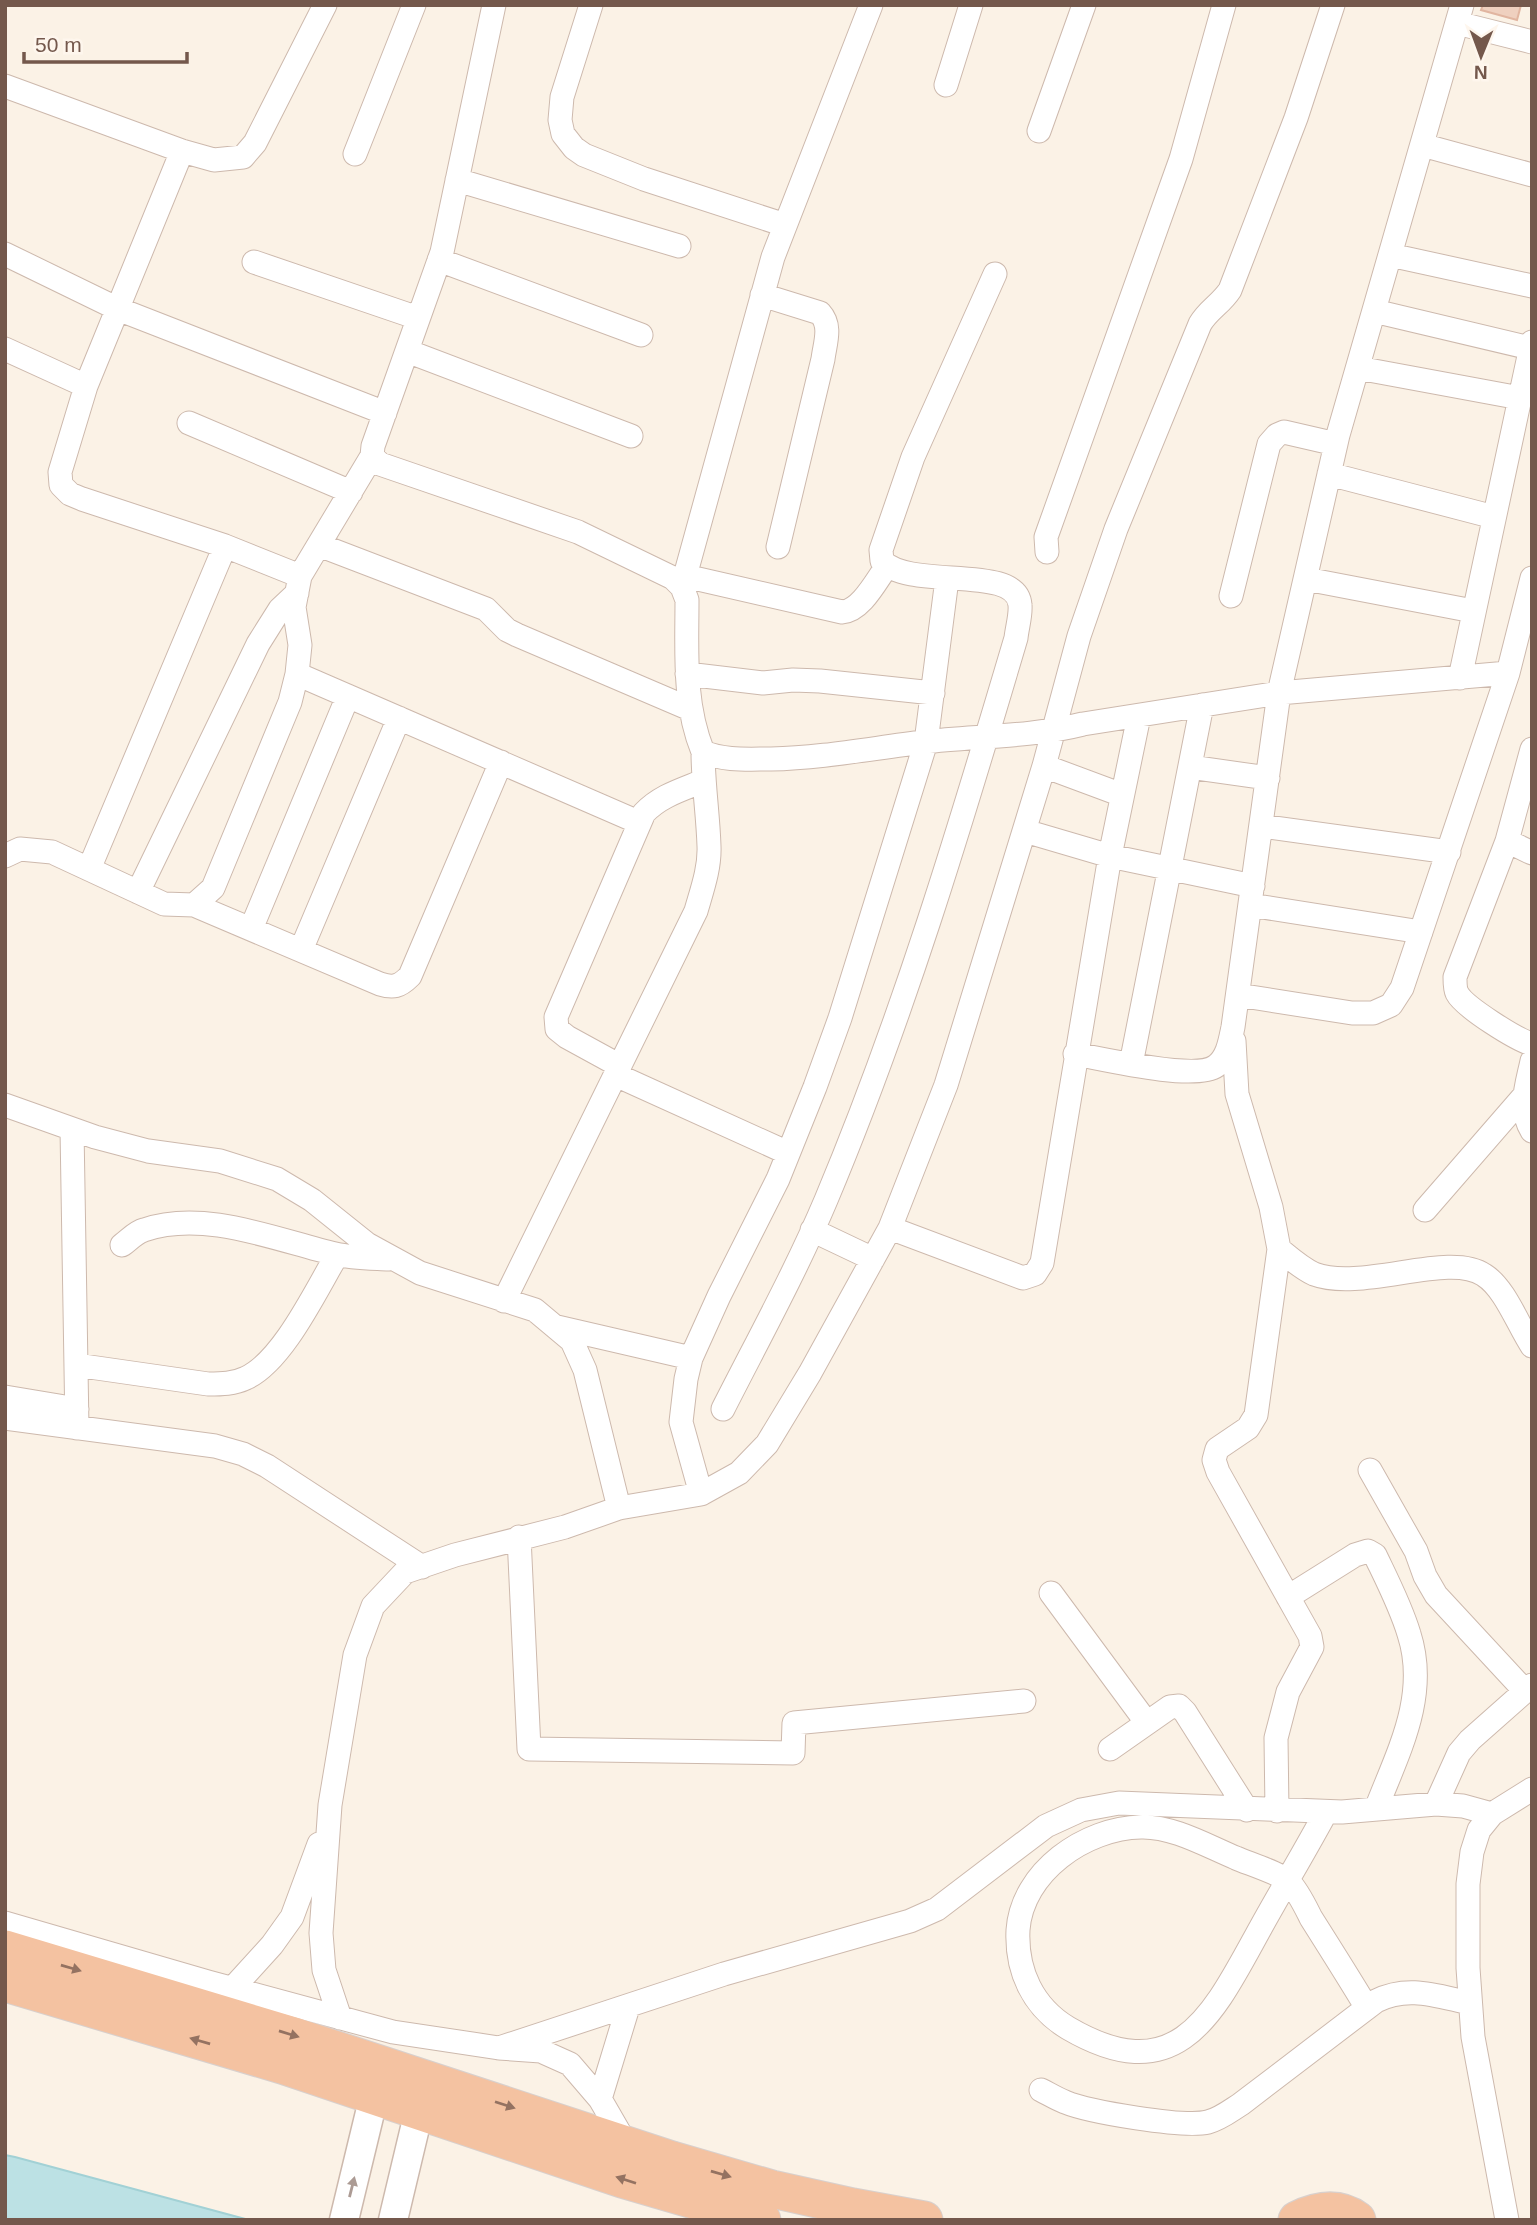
<svg xmlns="http://www.w3.org/2000/svg" width="1537" height="2225" font-family="Helvetica,sans-serif">
<style>
.water{fill:#bce1e4;stroke:#a2d1d5;stroke-width:2}
.building{fill:#efd0bf;stroke:#e1b5a0;stroke-width:2}
.lines{fill:none;stroke-linecap:round;stroke-linejoin:round}
.minor-casing{stroke:#cdb9ad;stroke-width:25}
.tertiary-casing{stroke:#cdb9ad;stroke-width:31}
.trunk-casing{stroke:#d8d0cd;stroke-width:39}
.minor{stroke:#fff;stroke-width:23}
.tertiary{stroke:#fff;stroke-width:28}
.trunk{stroke:#f4c2a1;stroke-width:37}
.oneway{fill:#947261}
.oneway2{fill:#ac9b94}
</style>
<rect width="100%" height="100%" fill="#fbf2e6"/>
<path class="water" d="M 5,2155 L 15,2157 L 249,2220 L 5,2220 Z"/>
<path class="building" d="M 1483,5 L 1521,5 L 1517,20 L 1481,10 Z"/>
<g class="lines">
<defs>
<path id="minor" d="M 494,5 L 442,252 L 373,446 L 372,456 L 380,464 L 578,532 L 673,578 L 682,587 L 687,600 C 687,651 683,703 703,752 C 725,761 747,759 771,759 C 822,758 873,748 924,742 C 977,736 1031,737 1083,724 L 1279,693 L 1508,673
M 591,5 L 562,97 L 560,120 L 563,134 L 574,148 L 584,155 L 644,179 L 785,225
M 1457,23 L 1532,42
M 946,85 L 971,5
M 5,86 L 182,151 L 214,160 L 243,157 L 255,143 L 325,5
M 1039,131 L 1084,5
M 1422,145 L 1532,175
M 182,151 L 86,386 L 60,472 L 61,485 L 70,494 L 82,499 L 225,546 L 300,576
M 355,154 L 414,5
M 457,180 L 679,246
M 5,254 L 118,309 L 385,413
M 1390,255 L 1532,286
M 439,260 L 641,335
M 254,262 L 418,318
M 762,295 L 820,313 C 832,326 825,343 823,359 L 778,547
M 1374,311 L 1530,348
M 5,349 L 86,386
M 407,351 L 631,436
M 1358,368 L 1520,398
M 189,423 L 351,492
M 1329,474 L 1494,517
M 319,545 L 486,609 L 507,630 L 517,635 L 690,709
M 1047,552 L 1046,537 L 1181,159 L 1224,5
M 685,576 L 842,612 C 861,611 876,581 887,566
M 1306,579 L 1473,611
M 682,587 L 773,257 L 871,5
M 1231,596 L 1269,444 L 1277,435 L 1284,432 L 1336,444
M 297,674 L 638,822
M 687,674 L 763,683 L 793,680 L 820,681 L 933,693
M 1460,678 L 1532,342
M 1532,749 L 1507,841 L 1455,977 C 1455,982 1455,989 1457,993 C 1464,1007 1517,1040 1532,1044
M 1044,766 L 1122,795
M 1190,767 L 1268,778
M 1261,826 L 1449,852
M 1025,831 L 1110,856 L 1253,886
M 1507,841 L 1532,853
M 5,856 L 20,849 L 52,852 L 164,904 L 194,905 L 213,888 L 290,702 L 297,674 L 300,645 L 294,607 L 300,576 L 372,456
M 89,869 L 225,546
M 138,892 L 258,644 L 280,609 L 297,593
M 194,905 L 380,984 C 393,988 399,987 410,976 L 501,762
M 1250,905 L 1421,932
M 251,929 L 348,696
M 301,950 L 399,718
M 1238,995 L 1352,1013 L 1373,1013 L 1391,1005 L 1402,988 L 1508,673 L 1532,578
M 1234,1041 L 1237,1094 L 1271,1207 L 1279,1249 L 1256,1415 L 1248,1428 L 1217,1449 L 1214,1460 L 1218,1472 L 1310,1636 L 1312,1647 L 1288,1692 L 1276,1738 L 1277,1811
M 1075,1054 C 1103,1059 1195,1081 1216,1066 C 1228,1057 1230,1041 1233,1027 L 1279,693 L 1338,435 L 1462,5
M 1532,1061 C 1527,1085 1518,1108 1532,1131
M 1131,1064 L 1202,705
M 620,1066 L 567,1037 L 557,1029 L 556,1017 L 644,813 C 660,796 681,790 703,781
M 616,1075 L 788,1153
M 5,1105 L 95,1137 L 148,1151 L 220,1161 L 277,1179 L 312,1200 L 367,1244 L 420,1273 L 535,1310 L 572,1341 L 585,1370 L 619,1508
M 72,1129 L 77,1428
M 1425,1210 L 1524,1096
M 890,1228 L 1023,1278 L 1035,1274 L 1042,1263 L 1110,856 L 1139,716
M 812,1230 L 873,1259
M 122,1245 C 129,1240 136,1232 144,1230 C 204,1209 276,1240 335,1254 C 352,1258 371,1258 389,1259
M 1279,1249 C 1290,1258 1301,1268 1314,1274 C 1362,1292 1449,1251 1484,1275 C 1505,1288 1518,1325 1532,1346
M 504,1301 L 696,911 C 702,890 710,868 709,846 C 708,814 703,783 703,752
M 557,1327 L 691,1358
M 76,1365 L 208,1384 C 221,1384 234,1384 246,1378 C 283,1361 316,1290 337,1255
M 5,1397 L 77,1409
M 723,1409 C 758,1340 796,1271 826,1200 C 903,1017 960,827 1016,638 C 1017,628 1021,615 1020,605 C 1017,563 911,591 882,561 L 881,550 L 913,457 L 995,274
M 5,1418 L 215,1446 L 243,1454 L 267,1466 L 422,1567
M 1370,1470 L 1416,1551 L 1425,1576 L 1436,1595 L 1525,1691
M 701,1494 L 681,1422 L 686,1379 L 691,1358 L 719,1296 L 778,1179 L 815,1087 L 840,1018 L 926,742 L 947,579
M 519,1537 L 529,1749 L 793,1753 L 794,1723 L 1024,1701
M 1051,1593 L 1147,1723
M 1288,1597 L 1355,1555 L 1368,1551 L 1375,1555 C 1387,1580 1401,1607 1409,1634 C 1429,1696 1398,1752 1376,1809
M 1110,1749 L 1170,1707 L 1179,1706 L 1185,1712 L 1247,1810
M 1436,1804 L 1459,1753 L 1470,1740 L 1532,1685
M 1326,1812 C 1305,1851 1282,1889 1261,1927 C 1214,2012 1179,2093 1068,2028 C 1033,2007 1016,1971 1018,1930 C 1022,1872 1085,1828 1141,1827 C 1173,1826 1207,1846 1236,1858 C 1247,1863 1282,1874 1289,1882 C 1298,1891 1305,1906 1311,1918 C 1330,1948 1349,1978 1367,2008
M 5,1923 L 208,1982 L 393,2032 L 499,2048 L 541,2051 L 570,2064 L 600,2099 L 626,2144
M 232,1989 L 272,1945 L 292,1917 L 319,1844
M 340,2018 L 324,1970 L 321,1933 L 330,1805 L 355,1655 L 373,1606 L 405,1572 L 455,1555 L 565,1527 L 619,1508 L 701,1494 L 739,1473 L 767,1444 L 810,1373 L 890,1228 L 946,1085 L 1044,766 L 1079,636 L 1116,529 L 1200,324 C 1208,310 1221,304 1230,290 L 1296,118 L 1333,5
M 499,2048 L 724,1974 L 910,1921 L 937,1909 L 1046,1826 L 1081,1810 L 1119,1803 L 1342,1812 L 1436,1804 L 1463,1806 L 1492,1814
M 1041,2090 C 1049,2094 1057,2099 1065,2102 C 1089,2112 1184,2128 1208,2122 C 1220,2119 1230,2111 1241,2104 L 1376,2001 C 1408,1985 1436,1996 1470,2003
M 600,2099 L 628,2007
M 1507,2220 L 1473,2037 L 1468,1968 L 1468,1884 L 1472,1852 L 1479,1830 L 1492,1814 L 1532,1789"/>
<path id="tertiary" d="M 344,2220 L 374,2096
M 393,2220 L 419,2111"/>
<path id="trunk" d="M 5,1949 L 297,2037 L 672,2160 L 772,2189 L 853,2207 L 924,2220
M 5,1983 L 282,2065 L 622,2179 L 762,2220
M 1297,2220 C 1317,2210 1338,2206 1357,2220"/>
</defs>
<use href="#minor" class="minor-casing"/>
<use href="#tertiary" class="tertiary-casing"/>
<use href="#trunk" class="trunk-casing"/>
<use href="#minor" class="minor"/>
<use href="#tertiary" class="tertiary"/>
<use href="#trunk" class="trunk"/>
</g>
<defs><path id="oneway-solid" d="M-6-.8H1V-3.2L6.5 0L1 3.2V.8H-6Z" transform="scale(1.75)"/></defs>
<g class="oneway">
<use href="#oneway-solid" transform="translate(71 1968) rotate(16)"/>
<use href="#oneway-solid" transform="translate(289 2034) rotate(17)"/>
<use href="#oneway-solid" transform="translate(200 2041) rotate(-164)"/>
<use href="#oneway-solid" transform="translate(505 2105) rotate(18)"/>
<use href="#oneway-solid" transform="translate(721 2174) rotate(16)"/>
<use href="#oneway-solid" transform="translate(626 2180) rotate(-162)"/>
</g>
<use class="oneway2" href="#oneway-solid" transform="translate(352 2187) rotate(-76)"/>
<rect width="1537" height="2225" fill="none" stroke="#74584c" stroke-width="14"/>
<g transform="translate(1481 56) rotate(181)" stroke="#fef6ed" stroke-width="5" paint-order="stroke">
<path d="M0-5L12 26L0 18L-12 26Z" fill="#74584c"/>
<text y="-10" font-size="19" font-weight="bold" text-anchor="middle" fill="#74584c">N</text>
</g>
<path d="M24 52v10h163v-10" fill="none" stroke="#74584c" stroke-width="3.5"/>
<text x="35" y="52" font-size="21" fill="#74584c" stroke="#fef6ed" stroke-width="5" paint-order="stroke">50 m</text>
</svg>
